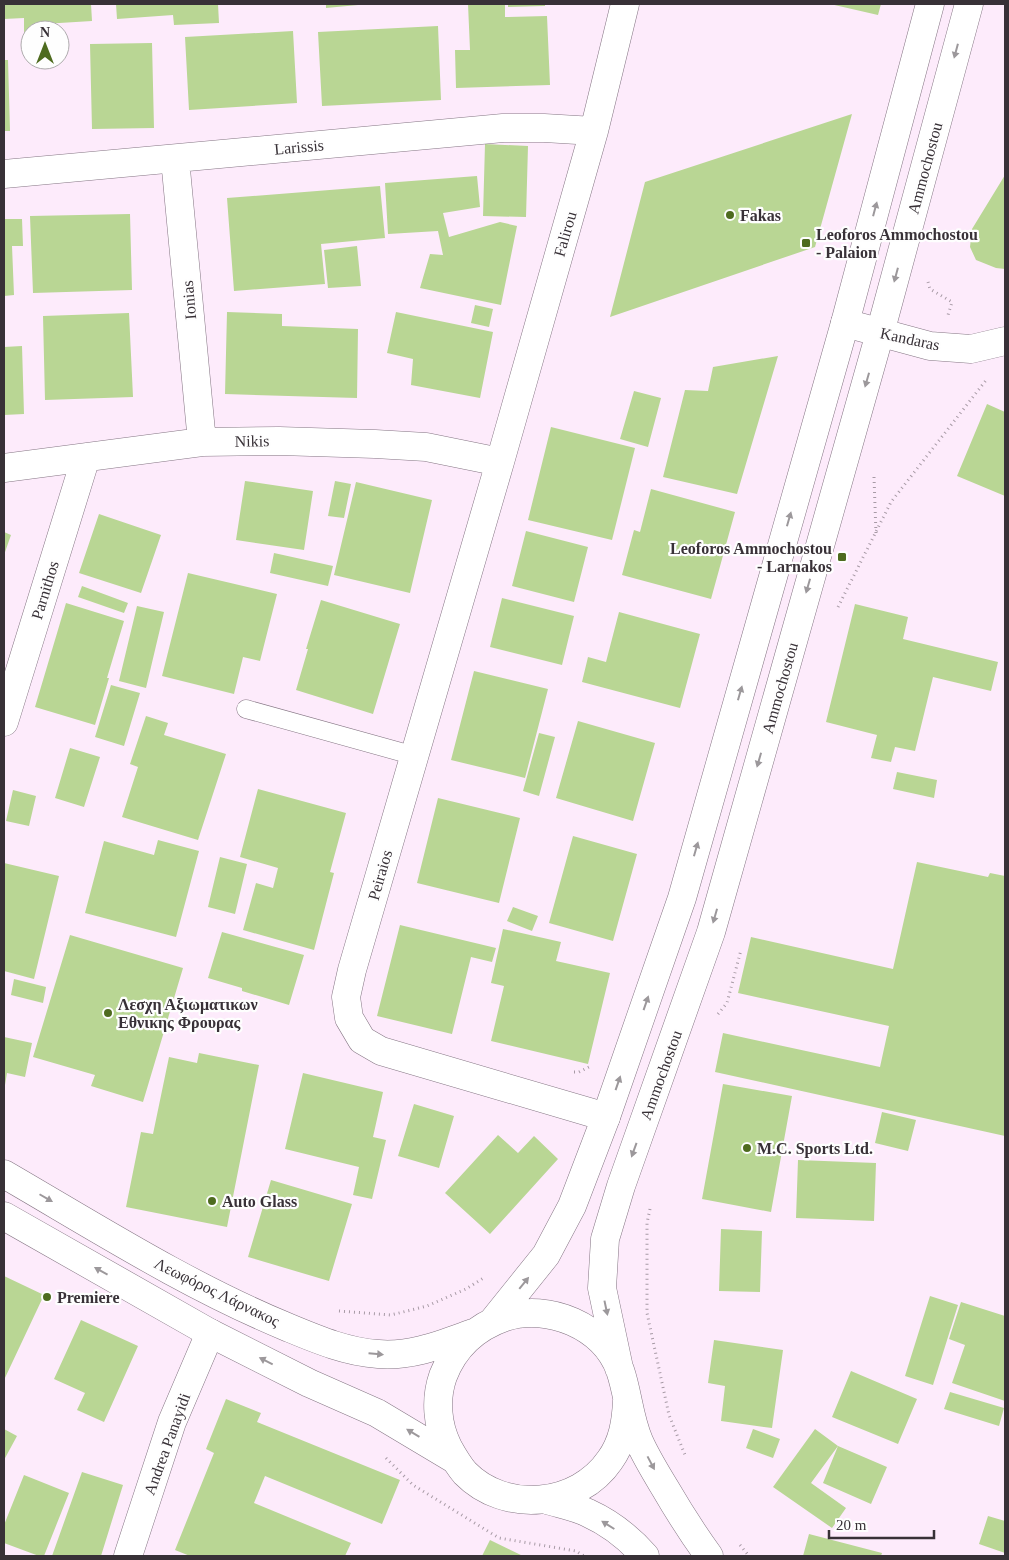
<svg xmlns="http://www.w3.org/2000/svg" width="1009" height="1560" font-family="'Times New Roman',serif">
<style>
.building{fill:#b9d694}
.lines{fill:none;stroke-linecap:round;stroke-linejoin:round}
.service-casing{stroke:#857684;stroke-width:19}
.minor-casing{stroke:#857684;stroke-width:29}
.secondary-casing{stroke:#857684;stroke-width:29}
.path{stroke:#a79aa5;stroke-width:3;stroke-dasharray:1 4;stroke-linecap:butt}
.service{stroke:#fff;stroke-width:18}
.minor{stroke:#fff;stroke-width:28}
.secondary{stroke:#fff;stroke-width:28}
.oneway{fill:#9c989b}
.poi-dot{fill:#4e6b1f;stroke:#fefefe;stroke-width:2}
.labels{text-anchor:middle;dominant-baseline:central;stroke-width:4.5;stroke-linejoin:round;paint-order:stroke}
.street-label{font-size:16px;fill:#383137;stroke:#fefefe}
.poi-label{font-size:16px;font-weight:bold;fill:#383137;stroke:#fefefe;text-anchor:start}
</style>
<rect width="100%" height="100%" fill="#fdebfb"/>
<path class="building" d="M 4,4 L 91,4 L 92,21 L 43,24 L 43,30 L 30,30 L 30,41 L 24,41 L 24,18 L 4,19 Z
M 116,4 L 218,4 L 219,23 L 174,25 L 173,15 L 117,19 Z
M 326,4 L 358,4 L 358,5 L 326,8 Z
M 468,4 L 505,4 L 505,17 L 547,16 L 550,85 L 456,88 L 455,50 L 470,50 Z
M 508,4 L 545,4 L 545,6 L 508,7 Z
M 830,4 L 881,4 L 878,15 Z
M 438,26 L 441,100 L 322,106 L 318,32 Z
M 293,31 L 297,103 L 189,110 L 185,37 Z
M 152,43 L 154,128 L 92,129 L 90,44 Z
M 4,60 L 8,60 L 10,131 L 4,131 Z
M 852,114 L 815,247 L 610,317 L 645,182 Z
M 485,144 L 528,146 L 526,217 L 483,216 Z
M 1005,175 L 1005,269 L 996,268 L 976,260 L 970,247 L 972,229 Z
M 477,176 L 480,207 L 443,213 L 449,237 L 500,222 L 517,226 L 501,305 L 420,288 L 430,254 L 443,255 L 438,231 L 388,234 L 385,183 Z
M 380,186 L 385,238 L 321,244 L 325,284 L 234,291 L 227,198 Z
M 130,214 L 132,290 L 33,293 L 30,216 Z
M 4,219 L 22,219 L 23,246 L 12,246 L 14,295 L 4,296 Z
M 357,246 L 361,286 L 328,288 L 324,250 Z
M 475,305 L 493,309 L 489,327 L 471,323 Z
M 227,312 L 282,314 L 282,326 L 358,329 L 357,398 L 225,394 Z
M 396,312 L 493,332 L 480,398 L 411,385 L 413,359 L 387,353 Z
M 129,313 L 133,397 L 45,400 L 43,316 Z
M 22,346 L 24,414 L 4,415 L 4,347 Z
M 778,356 L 737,494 L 663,477 L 685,390 L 708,391 L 713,367 Z
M 634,391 L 661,398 L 648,447 L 620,439 Z
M 987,404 L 1005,412 L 1005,496 L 957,476 Z
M 551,427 L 635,448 L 612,540 L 528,520 Z
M 245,481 L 313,491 L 304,550 L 236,540 Z
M 335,481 L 351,484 L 344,518 L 328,516 Z
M 356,482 L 432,500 L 410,593 L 334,575 Z
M 651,489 L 735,512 L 711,599 L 622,575 L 634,530 L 640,532 Z
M 99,514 L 161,535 L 141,593 L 79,573 Z
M 526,531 L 588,547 L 574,602 L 512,586 Z
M 4,532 L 11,535 L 4,555 Z
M 274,553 L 333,566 L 328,586 L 270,573 Z
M 188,573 L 277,594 L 260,661 L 243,657 L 234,694 L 162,676 Z
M 82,586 L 128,603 L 124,613 L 78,597 Z
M 502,598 L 574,616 L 562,665 L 490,647 Z
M 321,600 L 400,624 L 373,714 L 296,690 L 308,649 L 306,649 Z
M 66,603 L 124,621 L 107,678 L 109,678 L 95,725 L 35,707 Z
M 855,604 L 908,617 L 903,639 L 998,662 L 991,691 L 933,677 L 915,751 L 895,747 L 891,762 L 871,758 L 877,735 L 826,722 Z
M 137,606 L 164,612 L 146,688 L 119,681 Z
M 619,612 L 700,634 L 680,708 L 582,682 L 588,657 L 606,662 Z
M 474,671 L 548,689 L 525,778 L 451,760 Z
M 111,685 L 140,693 L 124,746 L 95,737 Z
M 146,716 L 168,723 L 164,735 L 226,754 L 198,840 L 122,817 L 138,767 L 130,764 Z
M 578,721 L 655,743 L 633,821 L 556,798 Z
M 539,733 L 555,737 L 539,796 L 523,791 Z
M 70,748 L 100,757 L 84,807 L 55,798 Z
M 897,772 L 937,780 L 934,798 L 893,789 Z
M 258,789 L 346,813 L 330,872 L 334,873 L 314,950 L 243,930 L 256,883 L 273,888 L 278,868 L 240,857 Z
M 13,790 L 36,796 L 29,826 L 6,821 Z
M 438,798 L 520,818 L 499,903 L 417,883 Z
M 573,836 L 637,854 L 613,941 L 549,923 Z
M 158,840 L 199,851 L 176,937 L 85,913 L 104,841 L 154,855 Z
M 220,857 L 247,864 L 235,914 L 208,907 Z
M 917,862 L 988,877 L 990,873 L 1005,876 L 1005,1136 L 715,1072 L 723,1033 L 880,1067 L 889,1026 L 738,993 L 751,937 L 893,969 Z
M 4,863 L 59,876 L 34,979 L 4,971 Z
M 513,907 L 538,916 L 532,931 L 507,921 Z
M 400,925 L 496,948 L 492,962 L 471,957 L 452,1034 L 377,1016 Z
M 503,929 L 561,942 L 556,961 L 610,973 L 588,1064 L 491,1041 L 504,986 L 491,983 Z
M 222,932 L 304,955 L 289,1005 L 242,991 L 242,988 L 208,978 Z
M 70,935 L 183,968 L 143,1102 L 91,1086 L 95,1075 L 33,1057 Z
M 14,979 L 46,987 L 43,1003 L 11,995 Z
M 4,1037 L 32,1043 L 25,1077 L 7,1073 L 5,1085 Z
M 199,1053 L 259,1065 L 227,1227 L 126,1207 L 141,1132 L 153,1134 L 169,1057 L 197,1063 Z
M 303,1073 L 383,1092 L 373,1137 L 386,1140 L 372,1199 L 353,1195 L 359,1167 L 285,1149 Z
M 723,1084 L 792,1096 L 771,1212 L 702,1199 Z
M 414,1104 L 454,1116 L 439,1168 L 398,1156 Z
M 882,1112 L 916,1120 L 908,1151 L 875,1143 Z
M 498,1135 L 518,1153 L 534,1136 L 558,1159 L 490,1234 L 445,1193 Z
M 798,1160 L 876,1163 L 874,1221 L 796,1218 Z
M 271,1180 L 352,1204 L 329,1281 L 248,1257 Z
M 721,1229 L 762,1231 L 760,1292 L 719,1291 Z
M 4,1276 L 44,1295 L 4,1380 Z
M 930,1296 L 958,1305 L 933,1385 L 905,1376 Z
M 961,1302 L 1005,1316 L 1005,1401 L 952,1383 L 965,1345 L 949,1339 Z
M 81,1320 L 138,1346 L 104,1422 L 77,1410 L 85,1393 L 54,1379 Z
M 714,1340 L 783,1350 L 772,1428 L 721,1421 L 725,1386 L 708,1383 Z
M 851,1371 L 917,1399 L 898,1444 L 832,1417 Z
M 950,1392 L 1004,1408 L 999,1426 L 944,1409 Z
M 226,1399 L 261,1413 L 257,1422 L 400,1480 L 382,1524 L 265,1476 L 254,1503 L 351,1543 L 345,1556 L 190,1556 L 175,1550 L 214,1453 L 206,1449 Z
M 4,1429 L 17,1436 L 4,1460 Z
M 753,1429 L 780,1439 L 773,1458 L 746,1448 Z
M 815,1429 L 838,1446 L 811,1483 L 846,1508 L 832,1528 L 773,1487 Z
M 838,1446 L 887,1467 L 871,1504 L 823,1483 Z
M 82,1472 L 123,1485 L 101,1556 L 52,1556 Z
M 24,1475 L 69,1493 L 44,1556 L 39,1556 L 4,1543 L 4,1525 Z
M 988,1516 L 1005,1521 L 1005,1553 L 979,1544 Z
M 809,1534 L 882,1553 L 881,1556 L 803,1556 Z
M 490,1540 L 523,1556 L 482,1556 Z"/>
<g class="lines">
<defs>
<path id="service" d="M 246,709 L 415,756"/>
<path id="minor" d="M 175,159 L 202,442
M 4,174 L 503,128 L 544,128 L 594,131
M 845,323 L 930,346 L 971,349 L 1005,341
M 4,468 L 202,442 L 279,441 L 375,444 L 426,447 L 500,462
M 4,722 L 86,457
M 606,1117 L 381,1051 L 362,1040 L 349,1018 L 346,997 L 352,970 L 500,462 L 594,131 L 625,4
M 128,1556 L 172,1422 L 210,1333"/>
<path id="secondary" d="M 4,1174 C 97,1228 188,1286 287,1327 C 316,1339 346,1352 378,1354 C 411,1357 442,1344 473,1333
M 4,1216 L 210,1333 L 309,1383 L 377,1413 L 454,1459
M 493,1321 L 546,1255 L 572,1206 L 606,1117 L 682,898 L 845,323 L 930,4
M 619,1368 L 602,1288 L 605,1239 L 621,1186 L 711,932 L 880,333 L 969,4
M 627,1401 C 626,1422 623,1442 610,1460 C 578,1507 505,1514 465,1473 C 458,1465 453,1456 448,1447 C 437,1425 435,1399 443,1376 C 454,1347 476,1327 505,1317 C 548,1303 604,1326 620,1370 C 628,1393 629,1418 639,1441 C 646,1457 656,1473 665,1488 C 679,1512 693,1534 709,1556
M 547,1500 C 560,1504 576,1507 588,1513 C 610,1523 630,1539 645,1556"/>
</defs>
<use href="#service" class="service-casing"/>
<use href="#minor" class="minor-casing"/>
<use href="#secondary" class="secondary-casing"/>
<path class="path" d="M 928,282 L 930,289 L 952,302 L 948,315
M 874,477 L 876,534
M 838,607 L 891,502 L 987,379
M 718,1014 L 727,1003 L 741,950
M 574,1072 L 579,1072 L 589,1067
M 650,1209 L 647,1223 L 647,1313 L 669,1415 L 685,1455
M 339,1311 L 391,1315 L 427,1306 L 466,1289 L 485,1277
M 386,1458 L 413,1485 L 499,1538 L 576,1551 L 584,1556
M 740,1545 L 749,1556"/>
<use href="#service" class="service"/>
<use href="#minor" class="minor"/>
<use href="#secondary" class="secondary"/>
</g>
<defs><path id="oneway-solid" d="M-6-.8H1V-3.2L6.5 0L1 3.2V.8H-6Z" transform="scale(1.25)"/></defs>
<g class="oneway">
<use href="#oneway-solid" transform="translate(956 51) rotate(105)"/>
<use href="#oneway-solid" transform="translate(875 209) rotate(-75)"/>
<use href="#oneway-solid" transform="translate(896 275) rotate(105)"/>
<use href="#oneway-solid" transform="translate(867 380) rotate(106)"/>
<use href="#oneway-solid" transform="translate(789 519) rotate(-74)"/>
<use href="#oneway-solid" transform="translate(808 586) rotate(106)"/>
<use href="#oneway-solid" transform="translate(740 693) rotate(-74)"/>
<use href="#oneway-solid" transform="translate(759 760) rotate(106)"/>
<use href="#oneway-solid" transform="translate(696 849) rotate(-74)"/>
<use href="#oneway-solid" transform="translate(715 916) rotate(106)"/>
<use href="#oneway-solid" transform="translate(646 1003) rotate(-71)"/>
<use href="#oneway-solid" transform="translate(618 1083) rotate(-71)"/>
<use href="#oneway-solid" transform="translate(634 1150) rotate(110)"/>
<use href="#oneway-solid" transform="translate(46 1198) rotate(30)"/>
<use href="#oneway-solid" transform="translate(101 1271) rotate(-151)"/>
<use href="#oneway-solid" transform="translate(524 1283) rotate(-51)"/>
<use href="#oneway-solid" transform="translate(606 1308) rotate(78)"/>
<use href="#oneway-solid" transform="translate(376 1354) rotate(5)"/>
<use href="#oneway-solid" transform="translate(266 1361) rotate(-153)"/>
<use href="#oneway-solid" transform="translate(413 1433) rotate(-149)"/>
<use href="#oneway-solid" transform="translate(651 1463) rotate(62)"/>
<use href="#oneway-solid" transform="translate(608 1525) rotate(-148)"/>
</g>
<g class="poi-dot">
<circle cx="730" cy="215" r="5"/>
<rect x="801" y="238" width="10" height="10" rx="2.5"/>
<rect x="837" y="552" width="10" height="10" rx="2.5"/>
<circle cx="108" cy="1013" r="5"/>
<circle cx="747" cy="1148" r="5"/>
<circle cx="212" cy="1201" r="5"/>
<circle cx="47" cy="1297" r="5"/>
</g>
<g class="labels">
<g class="street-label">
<text transform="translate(299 147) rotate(-5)">Larissis</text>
<text transform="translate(925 168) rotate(-75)">Ammochostou</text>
<text transform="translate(565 234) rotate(-74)">Falirou</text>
<text transform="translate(189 300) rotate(-95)">Ionias</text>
<text transform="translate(910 339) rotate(12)">Kandaras</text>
<text transform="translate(252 441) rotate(-1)">Nikis</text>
<text transform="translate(45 590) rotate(-73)">Parnithos</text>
<text transform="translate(780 688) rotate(-74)">Ammochostou</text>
<text transform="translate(380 875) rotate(-74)">Peiraios</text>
<text transform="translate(661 1075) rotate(-70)">Ammochostou</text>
<text transform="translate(217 1292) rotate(26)">Λεωφόρος Λάρνακος</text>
<text transform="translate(167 1444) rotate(-70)">Andrea Panayidi</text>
</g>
<g class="poi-label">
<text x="740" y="215">Fakas</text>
<text x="816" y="234">Leoforos Ammochostou<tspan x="816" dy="18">- Palaion</tspan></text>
<text x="832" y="548" text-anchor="end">Leoforos Ammochostou<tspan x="832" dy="18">- Larnakos</tspan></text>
<text x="118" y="1004">Λεσχη Αξιωματικων<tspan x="118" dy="18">Εθνικης Φρουρας</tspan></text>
<text x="757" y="1148">M.C. Sports Ltd.</text>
<text x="222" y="1201">Auto Glass</text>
<text x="57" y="1297">Premiere</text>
</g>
</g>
<rect width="1009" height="1560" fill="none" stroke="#383137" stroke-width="10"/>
<g transform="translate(45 45)"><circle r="24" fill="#fefefe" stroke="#afacae"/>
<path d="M0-4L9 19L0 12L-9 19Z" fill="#4e6b1f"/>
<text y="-8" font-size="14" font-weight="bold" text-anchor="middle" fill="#383137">N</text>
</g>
<path d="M829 1530v8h105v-8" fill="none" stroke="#383137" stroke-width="2.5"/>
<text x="836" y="1530" font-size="15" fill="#383137" stroke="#fefefe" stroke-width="4" paint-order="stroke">20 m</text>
</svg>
